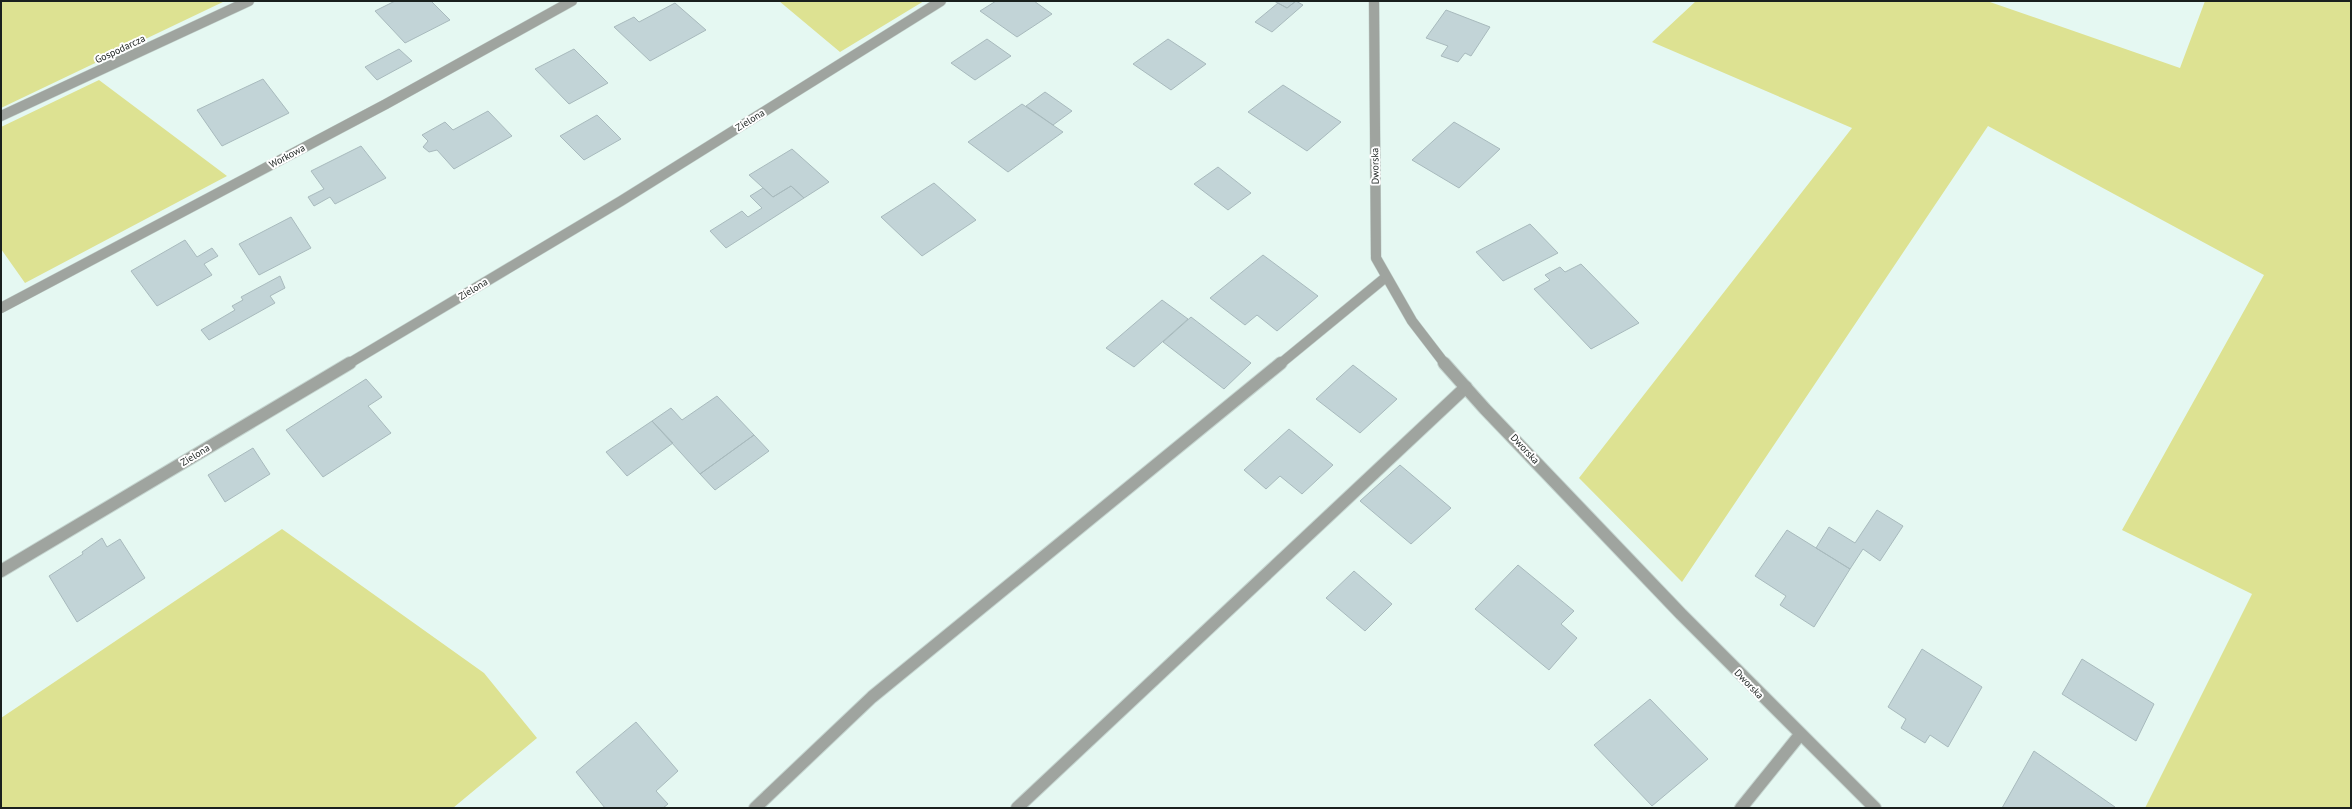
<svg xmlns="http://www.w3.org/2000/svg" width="2352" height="809" font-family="'PT Sans',sans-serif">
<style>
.green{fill:#dde292}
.building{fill:#c2d4d7;stroke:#a8babd}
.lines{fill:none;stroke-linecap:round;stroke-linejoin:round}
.service-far1-casing{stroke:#c5d5d0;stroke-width:11}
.service-casing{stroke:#c5d5d0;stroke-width:14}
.minor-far1-casing{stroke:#c5d5d0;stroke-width:11}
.minor-casing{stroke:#c5d5d0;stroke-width:14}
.service-far1{stroke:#9fa49f;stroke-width:10}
.service{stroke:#9fa49f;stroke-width:12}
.minor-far1{stroke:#9fa49f;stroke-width:10}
.minor{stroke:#9fa49f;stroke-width:12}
.labels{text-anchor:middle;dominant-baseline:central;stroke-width:4;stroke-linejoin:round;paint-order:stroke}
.street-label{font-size:10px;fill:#1a201e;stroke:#fff}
</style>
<rect width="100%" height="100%" fill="#e5f8f2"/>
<path class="green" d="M 1,1 L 225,1 L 1,108 Z
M 779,1 L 924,1 L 840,52 Z
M 1696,1 L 1987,1 L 2180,68 L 2205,1 L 2351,1 L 2351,808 L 2145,808 L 2252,594 L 2122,530 L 2264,275 L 1988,126 L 1682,582 L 1579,478 L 1852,128 L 1652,42 Z
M 99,80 L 227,176 L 25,283 L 1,249 L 1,127 Z
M 282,529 L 484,673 L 537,738 L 453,808 L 1,808 L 1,718 Z"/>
<path class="building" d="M 395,1 L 431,1 L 450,20 L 405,43 L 375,11 Z
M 996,1 L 1034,1 L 1052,14 L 1017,37 L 980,11 Z
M 1274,1 L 1296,1 L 1287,8 Z
M 1296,1 L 1303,5 L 1272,32 L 1255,22 L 1278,3 L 1287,8 Z
M 675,3 L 706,30 L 650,61 L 614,27 L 634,17 L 639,22 Z
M 1446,10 L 1490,27 L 1471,56 L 1465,53 L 1458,62 L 1441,56 L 1448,46 L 1426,38 Z
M 987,39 L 1011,56 L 975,80 L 951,63 Z
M 1168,39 L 1206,64 L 1171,90 L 1133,64 Z
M 399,49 L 412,61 L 377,80 L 365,67 Z
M 574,49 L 608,83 L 569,104 L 535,69 Z
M 263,79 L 289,113 L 222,146 L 197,110 Z
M 1283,85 L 1341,122 L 1307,151 L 1248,112 Z
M 1045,92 L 1072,111 L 1053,125 L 1026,106 Z
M 1022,104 L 1063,132 L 1008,172 L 968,142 Z
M 488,111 L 512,136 L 454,169 L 437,150 L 429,152 L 423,147 L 428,141 L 422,135 L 445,122 L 453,130 Z
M 597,115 L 621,139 L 584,160 L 560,136 Z
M 1454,122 L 1500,149 L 1459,188 L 1412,160 Z
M 361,146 L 386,178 L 335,204 L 330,197 L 314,206 L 308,197 L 324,189 L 311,171 Z
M 792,149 L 829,182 L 804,198 L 791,186 L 773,197 L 749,175 Z
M 1218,167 L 1251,193 L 1228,210 L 1194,184 Z
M 934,183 L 976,220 L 922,256 L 881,217 Z
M 791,186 L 804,198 L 726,248 L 710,231 L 742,211 L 748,217 L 762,208 L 750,196 L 763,188 L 773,197 Z
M 291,217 L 311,248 L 259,275 L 239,244 Z
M 1530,224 L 1558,253 L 1503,281 L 1476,252 Z
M 185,240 L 197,257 L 212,248 L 218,256 L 204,264 L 212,275 L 157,306 L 131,271 Z
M 1263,255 L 1318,296 L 1277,331 L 1257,315 L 1245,325 L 1210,298 Z
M 1581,264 L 1639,323 L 1591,349 L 1534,289 L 1550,280 L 1545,275 L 1560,267 L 1565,272 Z
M 280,276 L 285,288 L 270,296 L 275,303 L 209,340 L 201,330 L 235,310 L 232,306 L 243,300 L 241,297 Z
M 1162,300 L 1188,319 L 1134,367 L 1106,348 Z
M 1191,317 L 1251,363 L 1224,389 L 1163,342 Z
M 1353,365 L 1397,399 L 1360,433 L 1316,399 Z
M 366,379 L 382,397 L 368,406 L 391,433 L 323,477 L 286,430 Z
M 717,396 L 754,435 L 700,474 L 652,421 L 671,408 L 682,420 Z
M 652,421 L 673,443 L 627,476 L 606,452 Z
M 1289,429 L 1333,465 L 1302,494 L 1280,476 L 1266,489 L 1244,470 Z
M 754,435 L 769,451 L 715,490 L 700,474 Z
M 253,448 L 270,474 L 225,502 L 208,475 Z
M 1400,465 L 1451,508 L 1411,544 L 1360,501 Z
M 1877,510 L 1903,526 L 1880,561 L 1863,549 L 1850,569 L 1816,548 L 1829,527 L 1855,543 Z
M 1787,530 L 1850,569 L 1814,627 L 1780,605 L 1786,596 L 1755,576 Z
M 102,538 L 107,547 L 120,539 L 145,578 L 77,622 L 49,576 L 83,554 L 82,552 Z
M 1518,565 L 1574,611 L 1561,624 L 1577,638 L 1549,670 L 1475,609 Z
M 1354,571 L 1392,604 L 1365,631 L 1326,598 Z
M 1922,649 L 1982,687 L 1948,747 L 1930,735 L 1925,743 L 1901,728 L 1906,719 L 1888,707 Z
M 2082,659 L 2154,704 L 2136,741 L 2062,694 Z
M 1650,699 L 1708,759 L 1652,806 L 1594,745 Z
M 636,722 L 678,771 L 656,791 L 668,804 L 663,808 L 605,808 L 576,772 Z
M 2034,751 L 2115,807 L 2115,808 L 2002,808 Z"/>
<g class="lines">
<defs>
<path id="service-far1" d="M 1280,364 L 1386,277"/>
<path id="service" d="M 755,808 L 872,697 L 1281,363
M 1017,808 L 1466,387
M 1741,808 L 1799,736"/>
<path id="minor-far1" d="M 1374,1 L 1376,258 L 1412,321 L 1445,364
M 1,116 L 249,1
M 1,308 L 386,104 L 572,1
M 348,364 L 621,201 L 941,1"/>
<path id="minor" d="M 1444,363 L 1485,409 L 1681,614 L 1875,808
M 1,571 L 350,363"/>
</defs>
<use href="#service-far1" class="service-far1-casing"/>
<use href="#service" class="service-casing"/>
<use href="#minor-far1" class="minor-far1-casing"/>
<use href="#minor" class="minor-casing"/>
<use href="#service-far1" class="service-far1"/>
<use href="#service" class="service"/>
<use href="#minor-far1" class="minor-far1"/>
<use href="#minor" class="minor"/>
</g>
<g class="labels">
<g class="street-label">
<text transform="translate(120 49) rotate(-25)">Gospodarcza</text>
<text transform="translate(750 120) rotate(-32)">Zielona</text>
<text transform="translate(287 156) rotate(-28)">Workowa</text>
<text transform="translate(1375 166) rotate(-91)">Dworska</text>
<text transform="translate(473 289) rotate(-31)">Zielona</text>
<text transform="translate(1525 449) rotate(47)">Dworska</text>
<text transform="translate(195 455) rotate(-31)">Zielona</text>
<text transform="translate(1749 684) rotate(46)">Dworska</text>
</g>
</g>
<rect width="2352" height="809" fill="none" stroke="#1a201e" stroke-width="4"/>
</svg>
